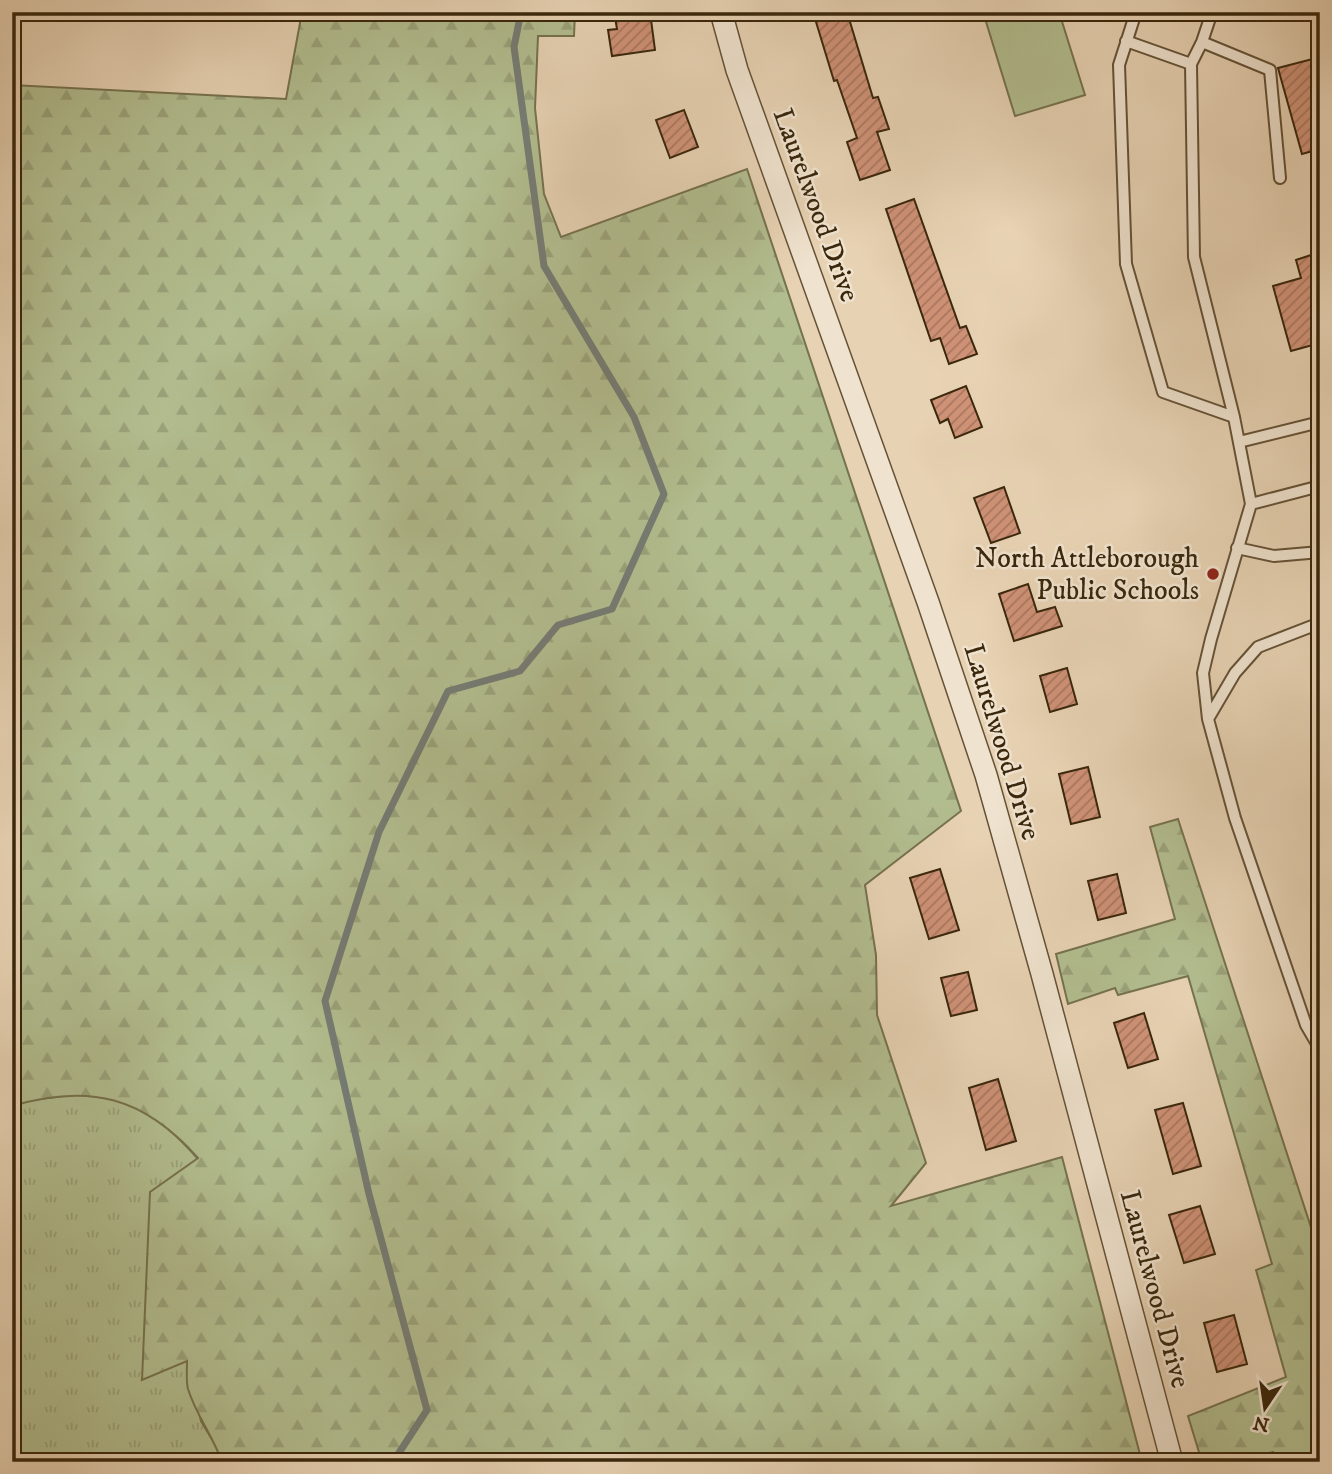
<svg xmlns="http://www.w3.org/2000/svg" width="1332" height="1474" font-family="'IM FELL DW Pica',serif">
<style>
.grass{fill:url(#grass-tufts);stroke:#76724e;stroke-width:2}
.forest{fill:url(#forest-firs);stroke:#76724e;stroke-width:2}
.park{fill:#b2bd8f;stroke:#76724e;stroke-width:2}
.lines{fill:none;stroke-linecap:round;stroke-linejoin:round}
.stream{stroke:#757c74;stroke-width:7}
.building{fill:url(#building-hatch);stroke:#3a270c;stroke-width:2}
.service-casing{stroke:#655236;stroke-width:14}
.minor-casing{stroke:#655236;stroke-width:24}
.service{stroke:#efe2ce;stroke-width:10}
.minor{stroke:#efe2ce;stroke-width:21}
.poi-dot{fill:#8f2418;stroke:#efe2ce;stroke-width:2.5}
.labels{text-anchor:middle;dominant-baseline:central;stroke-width:5;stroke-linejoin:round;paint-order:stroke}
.street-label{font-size:28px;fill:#3a270c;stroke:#efe2ce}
.poi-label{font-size:28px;fill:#3a270c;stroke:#efe2ce;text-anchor:end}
</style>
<defs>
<pattern id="grass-tufts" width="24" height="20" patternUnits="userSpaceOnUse" patternTransform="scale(1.75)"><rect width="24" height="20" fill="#b2bd8f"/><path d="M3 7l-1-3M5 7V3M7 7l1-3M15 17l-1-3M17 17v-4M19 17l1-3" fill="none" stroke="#9aa27a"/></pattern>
<pattern id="forest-firs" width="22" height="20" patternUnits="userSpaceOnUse" patternTransform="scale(1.75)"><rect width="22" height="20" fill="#b2bd8f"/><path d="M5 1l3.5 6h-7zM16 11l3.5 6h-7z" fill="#9aa27a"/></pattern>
<pattern id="building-hatch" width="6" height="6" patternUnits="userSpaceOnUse" patternTransform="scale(1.75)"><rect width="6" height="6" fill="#cf9277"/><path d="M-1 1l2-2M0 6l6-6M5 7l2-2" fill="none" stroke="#a97760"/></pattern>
</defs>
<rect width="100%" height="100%" fill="#e7d2b3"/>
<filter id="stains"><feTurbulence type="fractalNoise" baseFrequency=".00286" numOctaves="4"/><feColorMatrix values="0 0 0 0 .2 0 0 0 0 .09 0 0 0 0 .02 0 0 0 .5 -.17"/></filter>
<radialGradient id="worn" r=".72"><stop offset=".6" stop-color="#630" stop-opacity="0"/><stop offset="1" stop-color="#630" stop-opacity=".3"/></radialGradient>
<path class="grass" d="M 81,1094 C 95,1097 111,1098 124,1103 C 155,1114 177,1135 198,1159 L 142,1379 L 187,1360 L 201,1421 L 216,1446 L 222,1462 L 12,1462 L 12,1106 L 32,1100 Z"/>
<path class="forest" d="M 302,12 L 575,12 L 574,36 L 538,36 L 535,108 L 544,194 L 561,237 L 747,169 L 961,811 L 865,885 L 876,955 L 877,1015 L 926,1163 L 891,1206 L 1062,1157 L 1142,1462 L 222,1462 C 213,1436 196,1415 188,1389 C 186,1381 187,1370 187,1361 L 142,1380 L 150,1192 L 198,1158 C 144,1097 90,1083 12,1106 L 12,85 L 286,99 Z
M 1178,819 L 1320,1255 L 1320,1462 L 1276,1462 L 1273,1452 L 1233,1462 L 1202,1462 L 1188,1416 L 1286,1377 L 1256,1270 L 1272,1264 L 1188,976 L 1118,995 L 1115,988 L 1068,1004 L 1056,954 L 1175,919 L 1150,827 Z"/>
<path class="park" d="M 983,12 L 1059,12 L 1085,95 L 1015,116 Z"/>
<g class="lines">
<path class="stream" d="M 393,1462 L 427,1410 L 369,1194 L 325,1001 L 379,832 L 448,691 L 520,671 L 558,625 L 612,609 L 664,494 L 634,417 L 544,266 L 514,47 L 521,12"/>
</g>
<path class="building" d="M 620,12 L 650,12 L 655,50 L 612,56 L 608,30 L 617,29 L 615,17 L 621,16 Z
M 813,12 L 847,12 L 873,98 L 878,97 L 889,129 L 877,132 L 890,170 L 860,180 L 847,142 L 857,138 L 837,80 L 834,81 Z
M 1320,57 L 1320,149 L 1302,154 L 1278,68 Z
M 684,110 L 698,147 L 670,158 L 656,120 Z
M 914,199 L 960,328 L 966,326 L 977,354 L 949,364 L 940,338 L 931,341 L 886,209 Z
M 1320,252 L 1320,343 L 1291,351 L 1273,286 L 1301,278 L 1296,260 Z
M 966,386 L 982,427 L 955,438 L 948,419 L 940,423 L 931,400 Z
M 1004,487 L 1020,533 L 991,543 L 974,498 Z
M 1028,584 L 1037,612 L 1055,607 L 1062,626 L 1014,641 L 999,594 Z
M 1067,668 L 1077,704 L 1050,712 L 1040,676 Z
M 1088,767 L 1100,817 L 1071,824 L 1059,774 Z
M 940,869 L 959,930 L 929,939 L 910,878 Z
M 1117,874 L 1126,913 L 1098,920 L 1088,881 Z
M 968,972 L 977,1010 L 951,1016 L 941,978 Z
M 1144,1013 L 1158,1059 L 1128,1068 L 1114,1023 Z
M 998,1079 L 1016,1141 L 986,1150 L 969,1088 Z
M 1183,1103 L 1201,1166 L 1173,1174 L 1155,1110 Z
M 1200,1206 L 1215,1254 L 1184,1263 L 1169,1215 Z
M 1234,1315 L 1247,1364 L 1217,1372 L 1204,1323 Z"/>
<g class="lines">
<defs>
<path id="service" d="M 1136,12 L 1119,65 L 1126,264 L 1163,392 L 1234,417
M 1212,12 L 1202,42 L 1191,64 L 1194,257 L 1234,417 L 1251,504 L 1211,639 L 1203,673 L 1208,719 L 1235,818 L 1306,1025 L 1320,1049
M 1126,41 L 1191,64
M 1202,42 L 1270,70 L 1280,178
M 1239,442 L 1320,422
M 1251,504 L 1320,486
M 1237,548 L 1274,556 L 1320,552
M 1208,719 L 1235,673 L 1258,647 L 1320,623"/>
<path id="minor" d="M 721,12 L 737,70 L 928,602 L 986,775 L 1042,974 L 1172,1462"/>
</defs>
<use href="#service" class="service-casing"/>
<use href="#minor" class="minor-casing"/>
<use href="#service" class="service"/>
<use href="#minor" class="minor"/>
</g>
<circle class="poi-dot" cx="1213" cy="574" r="7"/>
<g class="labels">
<g class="street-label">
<text transform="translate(816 205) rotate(70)">Laurelwood Drive</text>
<text transform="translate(1002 742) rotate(73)">Laurelwood Drive</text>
<text transform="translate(1155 1289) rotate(75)">Laurelwood Drive</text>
</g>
<g class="poi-label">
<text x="1199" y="558">North Attleborough<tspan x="1199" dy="32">Public Schools</tspan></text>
</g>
</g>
<rect width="1332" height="1474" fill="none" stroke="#e7d2b3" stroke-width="42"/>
<rect x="14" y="14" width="1304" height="1446" fill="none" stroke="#3a270c" stroke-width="3.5"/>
<rect x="21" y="21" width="1290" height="1432" fill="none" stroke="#3a270c" stroke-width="2"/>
<g transform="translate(1265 1408) rotate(193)" stroke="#efe2ce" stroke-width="5" paint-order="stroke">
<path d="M0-5L12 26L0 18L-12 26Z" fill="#3a270c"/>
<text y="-10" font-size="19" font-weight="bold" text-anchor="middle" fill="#3a270c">N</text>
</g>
<rect width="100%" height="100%" filter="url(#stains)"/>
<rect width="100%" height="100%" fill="url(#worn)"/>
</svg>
